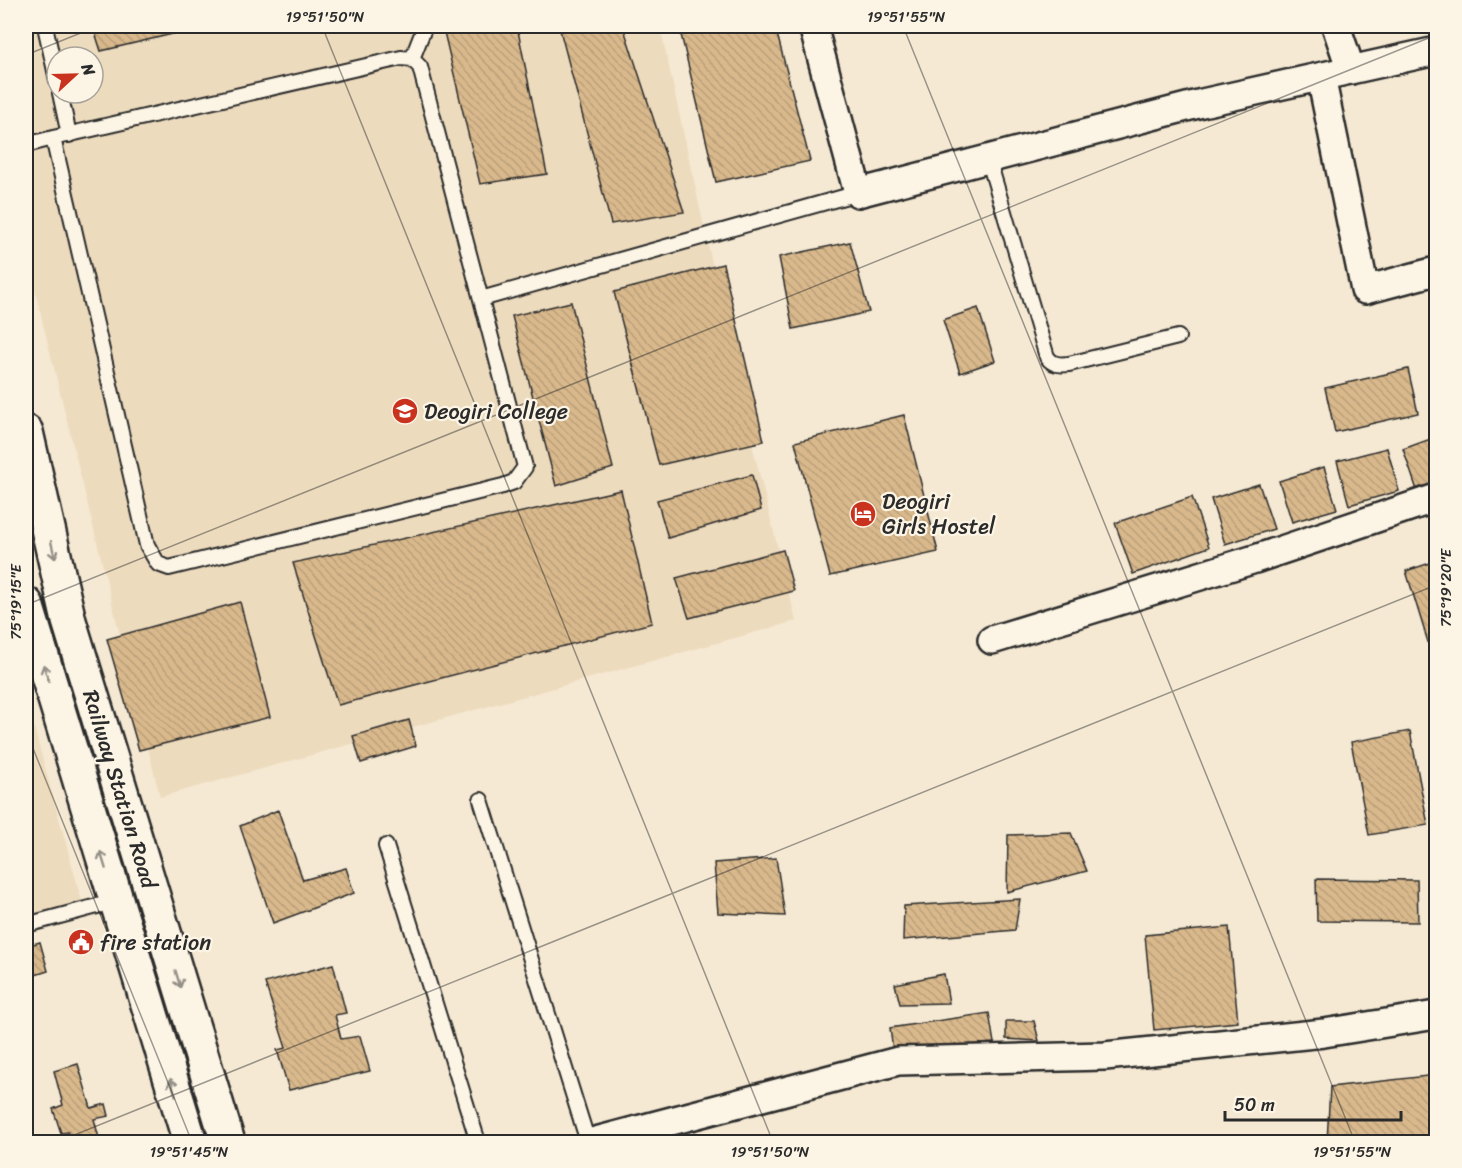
<svg xmlns="http://www.w3.org/2000/svg" width="1462" height="1168" font-family="Sriracha,sans-serif">
<style>
.built{fill:#eddbbe;fill-rule:evenodd}
.building{fill:url(#building-back-hatch);stroke:#2b2b2b;stroke-width:1.5}
.lines{fill:none;stroke-linecap:round;stroke-linejoin:round}
.lane-casing{stroke:#2b2b2b;stroke-width:18}
.street-casing{stroke:#2b2b2b;stroke-width:32}
.secondary-casing{stroke:#2b2b2b;stroke-width:38}
.lane{stroke:#fcf5e5;stroke-width:14}
.street{stroke:#fcf5e5;stroke-width:27}
.secondary{stroke:#fcf5e5;stroke-width:33}
.oneway{stroke:#949088}
.ticks{fill:none;stroke:#2b2b2b;stroke-width:1.5;stroke-opacity:0.45}
.labels{text-anchor:middle;dominant-baseline:central;stroke-width:4.5;stroke-linejoin:round;paint-order:stroke}
.poi-label{font-size:22px;fill:#2b2b2b;stroke:#fcf5e5;text-anchor:start}
.street-label{font-size:22px;fill:#2b2b2b;stroke:#fcf5e5}
.neatline{fill:none;stroke:#2b2b2b;stroke-width:2}
.ticks-label{font-size:15px;text-anchor:middle;fill:#2b2b2b}
</style>
<defs>
<pattern id="building-back-hatch" width="6" height="6" patternUnits="userSpaceOnUse" patternTransform="scale(1.5)"><rect width="6" height="6" fill="#d9b98c"/><path d="M-1 5l2 2M0 0l6 6M5-1l2 2" fill="none" stroke="#ba9f79"/></pattern>
</defs>
<rect width="100%" height="100%" fill="#f5e9d3"/>
<filter id="ink" filterUnits="userSpaceOnUse"><feTurbulence type="fractalNoise" baseFrequency=".0167" numOctaves="2"/><feDisplacementMap in="SourceGraphic" scale="12" xChannelSelector="R" yChannelSelector="G"/><feConvolveMatrix kernelMatrix="1 2 1 2 8 2 1 2 1" color-interpolation-filters="sRGB"/></filter>
<g filter="url(#ink)">
<path class="built" d="M 31,26 L 660,26 L 750,436 L 796,621 L 160,797 L 29,267 ZM 57,57 L 93,57 L 93,93 L 57,93 Z
M 26,699 L 85,912 L 26,929 Z"/>
<path class="building" d="M 93,26 L 206,26 L 101,51 Z
M 498,26 L 517,26 L 547,174 L 480,184 L 444,32 Z
M 559,26 L 623,26 L 684,212 L 611,224 Z
M 679,26 L 775,26 L 810,161 L 716,182 Z
M 850,242 L 869,312 L 793,329 L 779,257 Z
M 723,264 L 764,441 L 659,465 L 614,292 Z
M 571,302 L 613,468 L 556,486 L 512,316 Z
M 978,308 L 995,361 L 960,373 L 943,320 Z
M 1408,369 L 1418,413 L 1335,432 L 1325,388 Z
M 904,415 L 938,552 L 830,576 L 795,442 Z
M 1436,437 L 1436,483 L 1417,490 L 1403,449 Z
M 1387,448 L 1399,491 L 1349,505 L 1337,461 Z
M 1324,467 L 1337,509 L 1292,522 L 1279,481 Z
M 752,475 L 761,510 L 668,538 L 657,500 Z
M 1259,484 L 1274,529 L 1225,544 L 1211,499 Z
M 621,490 L 652,623 L 338,705 L 293,563 Z
M 1192,497 L 1209,547 L 1133,574 L 1115,523 Z
M 783,550 L 794,591 L 689,618 L 676,578 Z
M 1436,561 L 1436,668 L 1406,571 Z
M 240,602 L 270,717 L 139,750 L 107,639 Z
M 409,720 L 416,746 L 361,763 L 353,736 Z
M 1410,731 L 1428,825 L 1369,835 L 1351,742 Z
M 278,810 L 303,880 L 346,868 L 354,893 L 273,923 L 240,826 Z
M 1071,833 L 1087,871 L 1007,892 L 1008,835 Z
M 776,858 L 785,916 L 718,913 L 714,863 Z
M 1316,879 L 1417,880 L 1418,922 L 1317,921 Z
M 1020,899 L 1015,930 L 903,940 L 904,906 Z
M 1229,927 L 1238,1022 L 1154,1030 L 1145,935 Z
M 40,942 L 48,971 L 26,978 L 26,946 Z
M 333,964 L 346,1013 L 335,1015 L 341,1039 L 360,1036 L 370,1071 L 289,1090 L 277,1050 L 286,1048 L 265,983 Z
M 944,974 L 949,1003 L 900,1004 L 895,984 Z
M 989,1013 L 994,1043 L 893,1051 L 890,1028 Z
M 1006,1021 L 1034,1021 L 1039,1041 L 1006,1039 Z
M 78,1064 L 91,1108 L 106,1104 L 109,1116 L 94,1119 L 100,1142 L 72,1142 L 68,1132 L 61,1133 L 53,1109 L 63,1105 L 54,1071 Z
M 1436,1075 L 1436,1142 L 1327,1142 L 1330,1087 Z"/>
<g class="lines">
<defs>
<path id="lane" d="M 45,26 L 57,80
M 412,59 L 425,26
M 60,93 L 69,135
M 26,145 L 53,138 L 401,58 L 412,59 L 420,67 L 525,467 L 514,482 L 503,486 L 169,568 L 158,564 L 147,545 L 53,138
M 988,158 L 1047,357 C 1053,365 1059,365 1069,364 L 1178,337
M 481,299 L 858,193
M 481,800 L 588,1142
M 386,846 L 478,1142
M 26,925 L 116,901"/>
<path id="street" d="M 813,26 L 858,193 L 1202,103 L 1436,51
M 1336,26 L 1351,70
M 1321,77 L 1365,290 L 1436,271
M 992,640 L 1255,559 L 1436,498
M 592,1142 L 898,1061 L 1105,1056 L 1324,1033 L 1436,1015"/>
<path id="secondary" d="M 26,432 L 69,621 L 228,1142
M 26,604 L 190,1142"/>
</defs>
<use href="#lane" class="lane-casing"/>
<use href="#street" class="street-casing"/>
<use href="#secondary" class="secondary-casing"/>
<use href="#lane" class="lane"/>
<use href="#street" class="street"/>
<use href="#secondary" class="secondary"/>
</g>
<defs><path id="oneway-shaft" d="M-6 0H5M1.5-3L5.5 0L1.5 3" fill="none" stroke-width="1.6" stroke-linecap="round" stroke-linejoin="round" transform="scale(1.5)"/></defs>
<g class="oneway">
<use href="#oneway-shaft" transform="translate(53 550) rotate(77)"/>
<use href="#oneway-shaft" transform="translate(46 673) rotate(-107)"/>
<use href="#oneway-shaft" transform="translate(103 860) rotate(-107)"/>
<use href="#oneway-shaft" transform="translate(178 979) rotate(73)"/>
<use href="#oneway-shaft" transform="translate(173 1087) rotate(-107)"/>
</g>
</g>
<path class="ticks" d="M 322,26 L 773,1142M 903,26 L 1355,1142M 26,55 L 98,26M 26,605 L 1436,35M 26,731 L 192,1142M 57,1142 L 1436,585M 1418,1142 L 1436,1135"/>
<defs>
<symbol id="university-disc" viewBox="-11 -11 22 22"><circle r="9.5" fill="#c8321e" stroke="#fcf5e5"/><path d="M0-5L7-2L0 1L-7-2ZM-4 1L0 2.5L4 1V4Q0 6-4 4Z" fill="#fff"/></symbol>
<symbol id="hotel-disc" viewBox="-11 -11 22 22"><circle r="9.5" fill="#c8321e" stroke="#fcf5e5"/><path d="M-6-4.5h1.5V1H6V5H4.5V3h-9V5H-6ZM-4 0a1.8 1.8 0 1 1 3.6 0ZM.5 0V-2.5h3Q6-2.5 6 0Z" fill="#fff"/></symbol>
<symbol id="civic-disc" viewBox="-11 -11 22 22"><circle r="9.5" fill="#c8321e" stroke="#fcf5e5"/><path d="M-.6-6.5H3V-4.5H.6V-3L4-1V1h2V6H-6V1h2V-1L-.6-3ZM-1.2 2.5V6h2.4V2.5Z" fill="#fff"/></symbol>
</defs>
<g fill-rule="evenodd">
<use href="#university-disc" x="390" y="396" width="30" height="30"/>
<use href="#hotel-disc" x="848" y="499" width="30" height="30"/>
<use href="#civic-disc" x="66" y="927" width="30" height="30"/>
</g>
<g class="labels">
<g class="poi-label">
<text x="424" y="411">Deogiri College</text>
<text x="882" y="501">Deogiri<tspan x="882" dy="25">Girls Hostel</tspan></text>
<text x="100" y="942">fire station</text>
</g>
<g class="street-label">
<text transform="translate(120 789) rotate(73)">Railway Station Road</text>
</g>
</g>
<rect width="1462" height="1168" fill="none" stroke="#fcf5e5" stroke-width="66"/>
<g transform="translate(75 75) rotate(68)"><circle r="28" fill="#fcf5e5" stroke="#a8a49b" stroke-width="1.5"/>
<path d="M0-4.5L10 22L0 15L-10 22Z" fill="#c8321e"/>
<text y="-9" font-size="16" font-weight="bold" text-anchor="middle" fill="#2b2b2b">N</text>
</g>
<path d="M1225 1111v9h176v-9" fill="none" stroke="#2b2b2b" stroke-width="3"/>
<text x="1234" y="1111" font-size="18" fill="#2b2b2b" stroke="#fcf5e5" stroke-width="4.5" paint-order="stroke">50 m</text>
<rect x="33" y="33" width="1396" height="1102" class="neatline"/>
<g class="ticks-label">
<text x="325" y="22">19°51'50"N</text>
<text x="906" y="22">19°51'55"N</text>
<text transform="translate(1446 588) rotate(-90)" y="5">75°19'20"E</text>
<text transform="translate(16 602) rotate(-90)" y="5">75°19'15"E</text>
<text x="189" y="1157">19°51'45"N</text>
<text x="770" y="1157">19°51'50"N</text>
<text x="1352" y="1157">19°51'55"N</text>
</g>
</svg>
